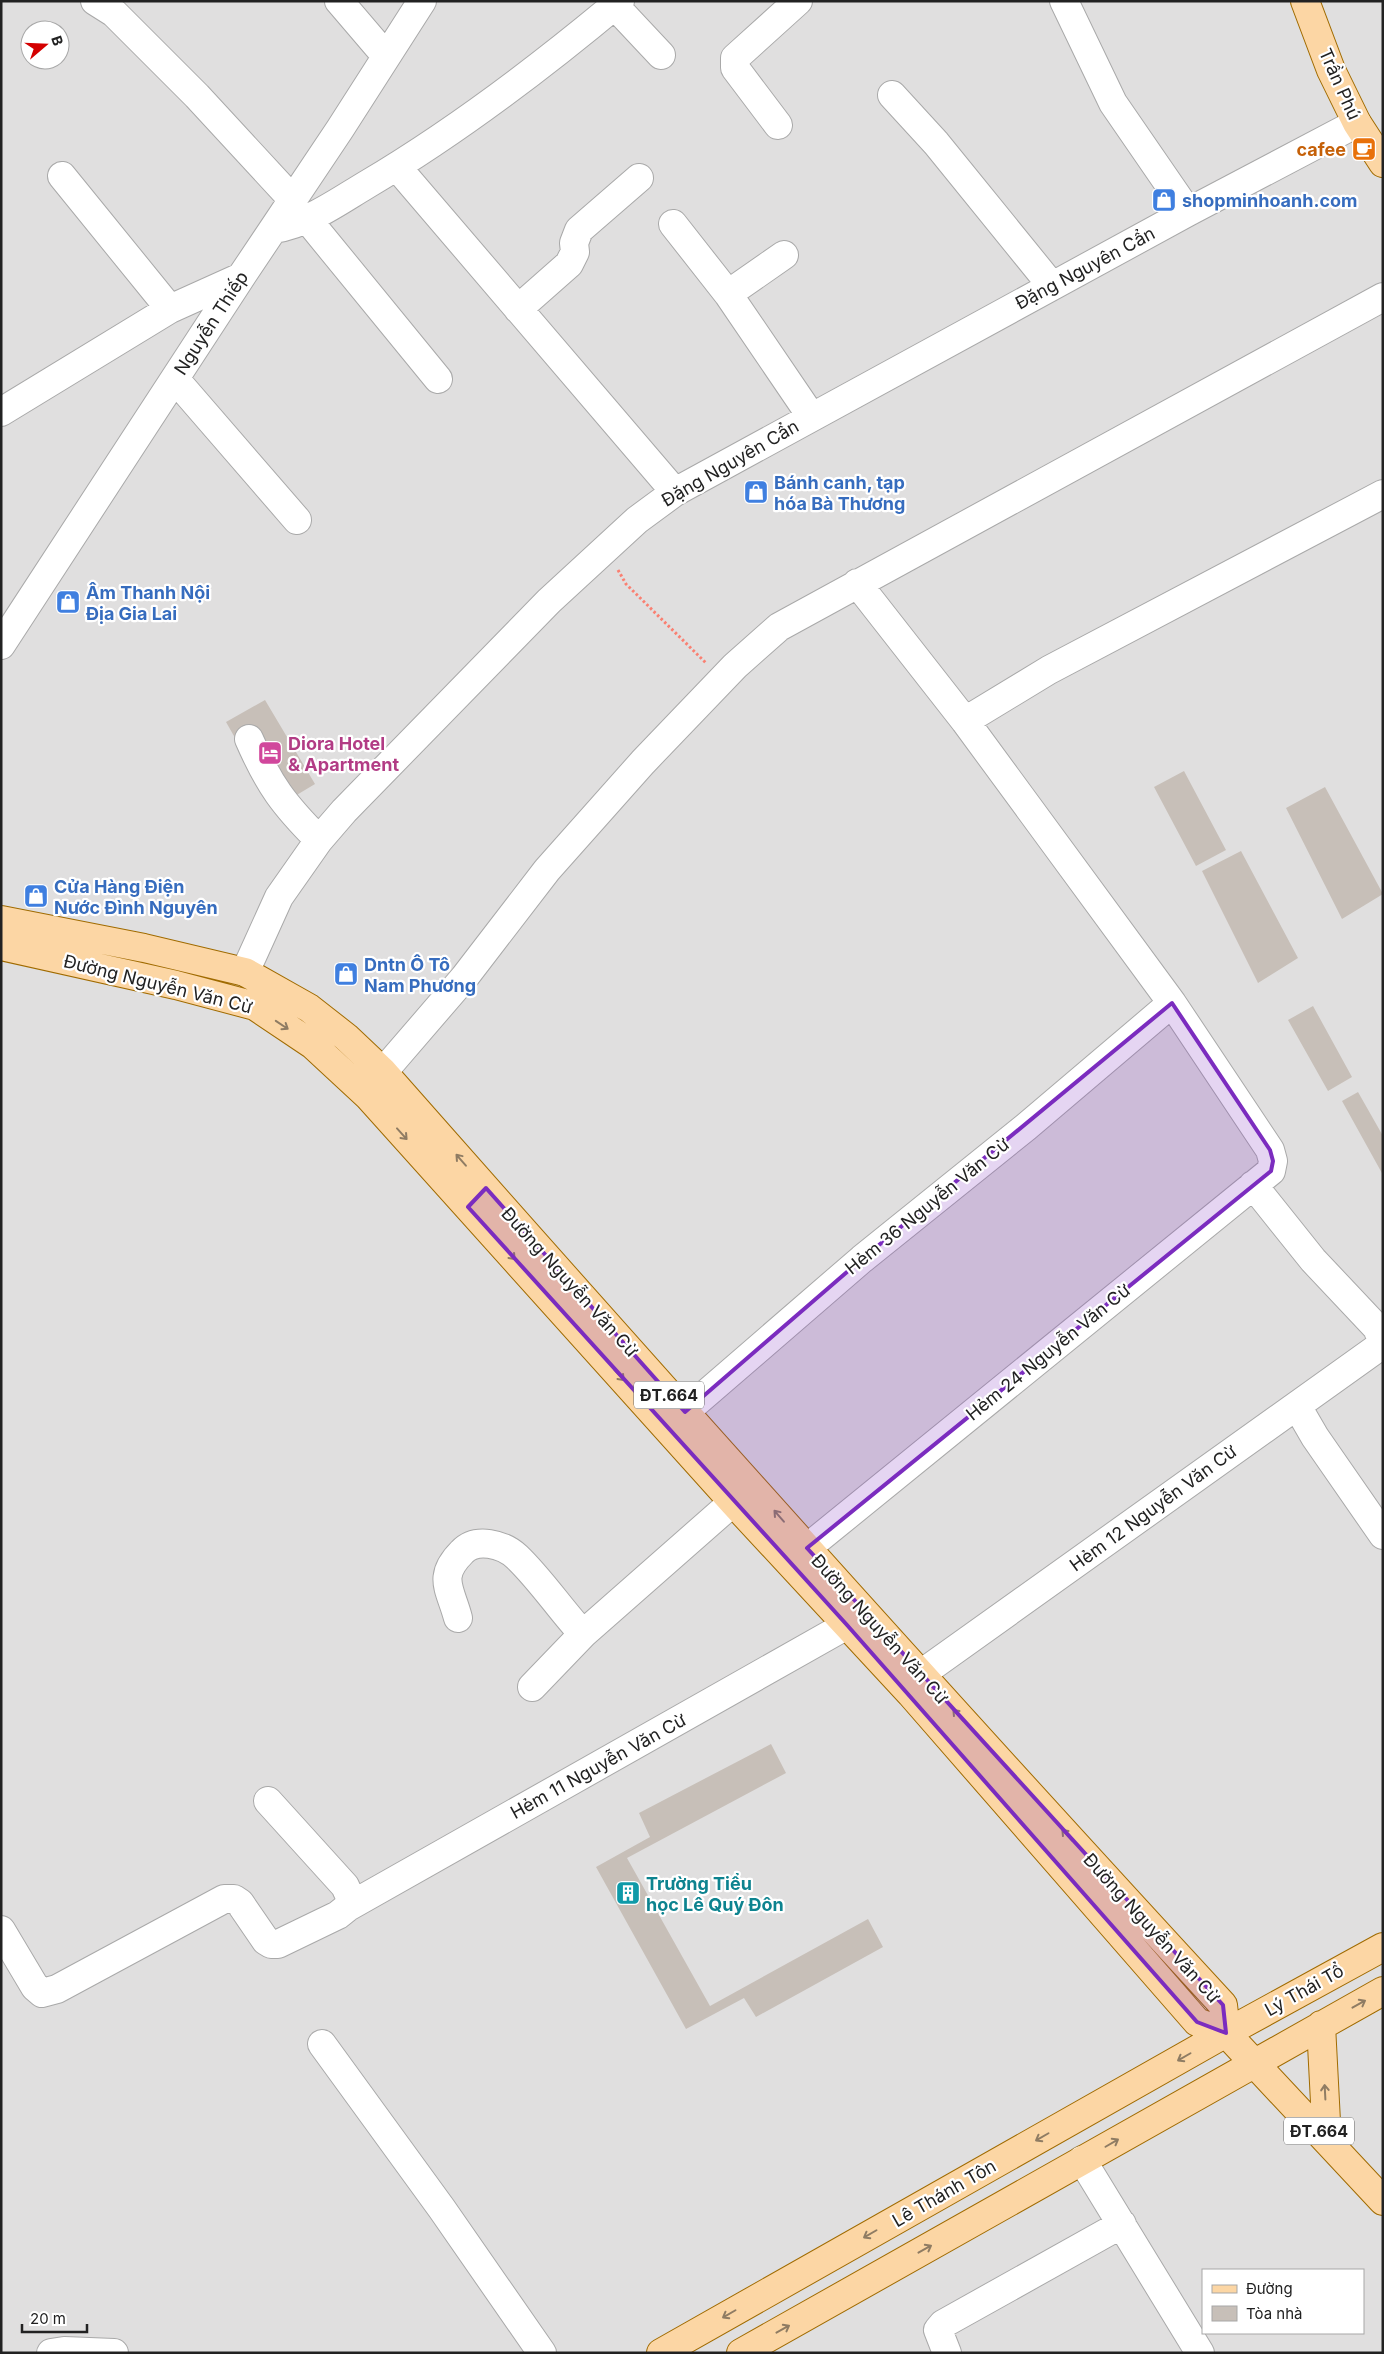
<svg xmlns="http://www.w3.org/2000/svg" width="1384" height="2354" font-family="Inter,sans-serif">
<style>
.residential{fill:#e0dfdf;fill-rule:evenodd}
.building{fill:#c7bfb8}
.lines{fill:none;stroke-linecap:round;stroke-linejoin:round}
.minor-casing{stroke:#a9a9a9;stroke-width:30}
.major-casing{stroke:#a06b00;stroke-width:30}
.path{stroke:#fa8072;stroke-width:3;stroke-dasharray:2.5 2.5;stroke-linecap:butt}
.minor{stroke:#fff;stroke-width:28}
.major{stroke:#fcd6a4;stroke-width:28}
.oneway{stroke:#8f7c63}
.marked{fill:#7b2cbf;fill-opacity:0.2;stroke:#7b2cbf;stroke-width:4;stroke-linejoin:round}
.labels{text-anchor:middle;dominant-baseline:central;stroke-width:4.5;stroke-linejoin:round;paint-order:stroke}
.shield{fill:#fff;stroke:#646464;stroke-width:1}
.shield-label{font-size:16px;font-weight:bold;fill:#222}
.street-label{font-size:18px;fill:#222;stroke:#fff}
.food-label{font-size:18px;font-weight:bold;fill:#c56008;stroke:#fff;text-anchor:end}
.shop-label{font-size:18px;font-weight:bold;fill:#366cbe;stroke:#fff;text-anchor:start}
.hotel-label{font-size:18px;font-weight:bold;fill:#b23c85;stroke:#fff;text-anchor:start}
.culture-label{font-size:18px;font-weight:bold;fill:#0d838f;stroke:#fff;text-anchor:start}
</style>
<rect width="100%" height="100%" fill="#f2efe9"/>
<path class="residential" d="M 1,1 L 1383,1 L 1383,2353 L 1,2353 ZM 30,30 L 60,30 L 60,60 L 30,60 ZM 1203,2270 L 1363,2270 L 1363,2333 L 1203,2333 Z"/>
<path class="building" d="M 265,700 L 315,784 L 275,808 L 226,722 Z
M 1184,771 L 1226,850 L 1196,866 L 1154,787 Z
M 1325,787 L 1383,894 L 1342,919 L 1286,808 Z
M 1241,851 L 1298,958 L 1258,983 L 1202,871 Z
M 1313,1006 L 1352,1077 L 1328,1091 L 1288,1020 Z
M 1358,1092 L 1383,1136 L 1383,1175 L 1342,1101 Z
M 771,1744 L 786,1773 L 627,1858 L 710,2006 L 868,1919 L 883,1947 L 756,2017 L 744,1998 L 686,2029 L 596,1867 L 650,1837 L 639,1813 Z"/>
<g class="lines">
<defs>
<path id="minor" d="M 95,1 L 114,13 L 197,96 L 293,200
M 339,1 L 386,56
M 1064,1 L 1113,103 L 1188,212
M 615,6 L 661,55
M 892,95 L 936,143 L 1052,286
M 778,125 L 735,68 L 735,58 L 798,1
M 397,167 L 675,492
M 62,176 L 170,309
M 308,220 L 438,379
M 673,224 L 728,294 L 811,416
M 274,229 C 309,223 336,203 366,185 C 454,133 541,67 620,1
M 728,294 L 784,255
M 518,309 L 569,264 L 575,252 L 574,243 L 579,230 L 639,178
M 175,379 L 297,520
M 1,412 L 170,309 L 241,277
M 857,583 L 965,721
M 1,645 L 241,277 L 340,129 L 422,1
M 249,739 C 269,785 284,805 319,840
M 245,972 L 279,897 L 319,840 L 344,811 L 549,601 L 637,520 L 675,492 L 1188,212 L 1357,123
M 383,1072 L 464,978 L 547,870 L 643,762 L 735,666 L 779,627 L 1383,297
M 1297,1406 L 1315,1437 L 1383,1535
M 685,1412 L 862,1259 L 1026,1127 L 1172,1003
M 807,1548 L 1271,1171 L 1273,1161 L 1270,1150 L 1172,1003 L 965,721 L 1049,670 L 1383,494
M 458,1618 C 450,1588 437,1577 462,1552 C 476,1537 503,1544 517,1557 C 541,1580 560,1609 583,1634 L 733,1502
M 921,1674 L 1376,1349 L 1382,1340 L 1377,1328 L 1313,1260 L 1253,1185
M 532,1687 L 583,1634
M 348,1907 L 847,1625
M 1,1930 L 35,1987 L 42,1993 L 57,1989 L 224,1899 L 234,1899 L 240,1903 L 266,1941 L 271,1944 L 278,1944 L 338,1915 L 348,1907 L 350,1897 L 345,1886 L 268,1801
M 322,2044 L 442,2209 L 542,2353
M 1082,2160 L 1200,2353
M 51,2353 L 64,2351 L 114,2353
M 947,2353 L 938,2330 L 943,2324 L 1122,2224"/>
<path id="major" d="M 1305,1 L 1331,70 L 1357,123 L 1383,163
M 1,920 L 144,948 L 245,972 L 309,1008 L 346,1037 L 383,1072 C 660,1386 939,1697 1223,2005 L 1226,2033
M 1,946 L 176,985 L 255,1006 L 313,1045 L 368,1096 L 733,1502 L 911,1694 L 1197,2022 L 1226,2033 L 1383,2201
M 1321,2025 L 1327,2141
M 661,2353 L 1226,2033 L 1383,1947
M 741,2353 L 1383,1991"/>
</defs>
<use href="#minor" class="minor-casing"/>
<use href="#major" class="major-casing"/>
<path class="path" d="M 618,570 L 626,584 L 706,663"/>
<use href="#minor" class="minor"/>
<use href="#major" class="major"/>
</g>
<defs><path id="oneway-shaft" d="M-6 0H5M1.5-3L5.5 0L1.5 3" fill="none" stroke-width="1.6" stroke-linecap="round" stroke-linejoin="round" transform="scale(1.25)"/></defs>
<g class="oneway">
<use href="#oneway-shaft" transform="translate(282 1025) rotate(34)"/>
<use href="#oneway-shaft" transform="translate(402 1134) rotate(48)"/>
<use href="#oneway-shaft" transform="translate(461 1160) rotate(-131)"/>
<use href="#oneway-shaft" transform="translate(510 1254) rotate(48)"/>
<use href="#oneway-shaft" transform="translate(619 1375) rotate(48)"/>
<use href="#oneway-shaft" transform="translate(779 1516) rotate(-131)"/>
<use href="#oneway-shaft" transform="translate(958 1715) rotate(-132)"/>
<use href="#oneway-shaft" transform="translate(1067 1835) rotate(-132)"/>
<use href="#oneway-shaft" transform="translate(1359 2004) rotate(-29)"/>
<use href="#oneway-shaft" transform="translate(1184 2057) rotate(150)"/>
<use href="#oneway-shaft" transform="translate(1325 2092) rotate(-93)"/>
<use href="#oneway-shaft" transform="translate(1042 2137) rotate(150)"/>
<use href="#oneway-shaft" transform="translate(1112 2143) rotate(-30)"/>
<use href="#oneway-shaft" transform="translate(870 2234) rotate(150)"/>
<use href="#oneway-shaft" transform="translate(925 2249) rotate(-29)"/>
<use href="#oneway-shaft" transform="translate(729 2314) rotate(150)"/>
<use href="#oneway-shaft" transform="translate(783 2329) rotate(-29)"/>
</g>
<path class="marked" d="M 1172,1003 L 1270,1150 L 1273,1161 L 1271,1171 L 807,1548 L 1223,2005 L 1226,2033 L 1197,2022 L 847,1625 L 468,1207 L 486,1188 L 685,1412 L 862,1259 Z"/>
<defs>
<symbol id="cafe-square" viewBox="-11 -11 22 22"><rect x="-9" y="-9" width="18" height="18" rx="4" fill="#e8710a" stroke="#fff"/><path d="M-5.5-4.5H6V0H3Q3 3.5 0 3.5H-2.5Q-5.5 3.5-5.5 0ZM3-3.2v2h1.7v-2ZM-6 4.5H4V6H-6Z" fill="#fff"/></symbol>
<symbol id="shop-square" viewBox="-11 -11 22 22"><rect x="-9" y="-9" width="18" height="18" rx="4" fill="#3f7fe0" stroke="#fff"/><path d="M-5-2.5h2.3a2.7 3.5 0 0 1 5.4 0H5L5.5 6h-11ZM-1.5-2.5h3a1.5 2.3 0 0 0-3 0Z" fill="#fff"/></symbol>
<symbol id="hotel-square" viewBox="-11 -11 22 22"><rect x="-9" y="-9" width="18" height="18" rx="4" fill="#d1479c" stroke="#fff"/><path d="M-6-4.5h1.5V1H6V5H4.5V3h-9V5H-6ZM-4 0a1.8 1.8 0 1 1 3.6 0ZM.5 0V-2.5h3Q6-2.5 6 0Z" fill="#fff"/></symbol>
<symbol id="building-square" viewBox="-11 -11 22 22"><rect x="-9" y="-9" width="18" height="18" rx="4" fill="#0f9aa8" stroke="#fff"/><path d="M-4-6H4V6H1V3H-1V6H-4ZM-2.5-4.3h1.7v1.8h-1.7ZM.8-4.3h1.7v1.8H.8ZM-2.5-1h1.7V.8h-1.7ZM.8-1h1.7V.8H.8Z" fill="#fff"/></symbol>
</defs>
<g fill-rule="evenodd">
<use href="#cafe-square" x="1350" y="135" width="28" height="28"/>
<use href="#shop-square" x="1150" y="186" width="28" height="28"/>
<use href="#shop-square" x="742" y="478" width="28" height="28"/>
<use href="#shop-square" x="54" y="588" width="28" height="28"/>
<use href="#hotel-square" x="256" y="739" width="28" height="28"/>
<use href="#shop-square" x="22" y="882" width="28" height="28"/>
<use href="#shop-square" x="332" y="960" width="28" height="28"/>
<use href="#building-square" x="614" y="1879" width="28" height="28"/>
</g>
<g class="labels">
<g class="shield">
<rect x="634" y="1381.5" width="70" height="27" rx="4"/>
<rect x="1284" y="2117.5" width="70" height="27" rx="4"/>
</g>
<g class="shield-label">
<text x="669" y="1395">ĐT.664</text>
<text x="1319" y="2131">ĐT.664</text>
</g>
<g class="street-label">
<text transform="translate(1340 84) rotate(66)">Trần Phú</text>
<text transform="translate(1085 268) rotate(-28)">Đặng Nguyên Cẩn</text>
<text transform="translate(211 323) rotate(-57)">Nguyễn Thiếp</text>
<text transform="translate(730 463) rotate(-30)">Đặng Nguyên Cẩn</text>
<text transform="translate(158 984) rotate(14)">Đường Nguyễn Văn Cừ</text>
<text transform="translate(927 1206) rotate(-39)">Hẻm 36 Nguyễn Văn Cừ</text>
<text transform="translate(570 1282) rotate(48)">Đường Nguyễn Văn Cừ</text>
<text transform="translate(1048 1352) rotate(-39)">Hẻm 24 Nguyễn Văn Cừ</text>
<text transform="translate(1153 1508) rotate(-36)">Hẻm 12 Nguyễn Văn Cừ</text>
<text transform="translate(880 1629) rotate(48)">Đường Nguyễn Văn Cừ</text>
<text transform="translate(598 1766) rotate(-29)">Hẻm 11 Nguyễn Văn Cừ</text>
<text transform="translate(1152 1928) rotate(48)">Đường Nguyễn Văn Cừ</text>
<text transform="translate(1304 1990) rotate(-29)">Lý Thái Tổ</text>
<text transform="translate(944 2193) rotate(-30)">Lê Thánh Tôn</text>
</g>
<g class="food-label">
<text x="1346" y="149">cafee</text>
</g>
<g class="shop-label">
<text x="1182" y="200">shopminhoanh.com</text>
<text x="774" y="482">Bánh canh, tạp<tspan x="774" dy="21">hóa Bà Thương</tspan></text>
<text x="86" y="592">Âm Thanh Nội<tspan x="86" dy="21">Địa Gia Lai</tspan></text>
<text x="54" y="886">Cửa Hàng Điện<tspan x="54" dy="21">Nước Đình Nguyên</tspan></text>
<text x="364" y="964">Dntn Ô Tô<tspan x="364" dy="21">Nam Phương</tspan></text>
</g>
<g class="hotel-label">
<text x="288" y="743">Diora Hotel<tspan x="288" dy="21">&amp; Apartment</tspan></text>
</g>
<g class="culture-label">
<text x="646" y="1883">Trường Tiểu<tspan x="646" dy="21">học Lê Quý Đôn</tspan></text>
</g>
</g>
<rect width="1384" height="2354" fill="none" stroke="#222222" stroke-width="5"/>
<rect x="1202" y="2269" width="162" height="65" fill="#ffffff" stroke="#a7a7a7"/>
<rect x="1212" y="2285" width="25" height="8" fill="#fcd6a4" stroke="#a7a7a7"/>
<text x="1246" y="2294" font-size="15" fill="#222222">Đường</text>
<rect x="1212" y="2306" width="25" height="15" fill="#c7bfb8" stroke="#a7a7a7"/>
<text x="1246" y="2319" font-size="15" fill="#222222">Tòa nhà</text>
<g transform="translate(45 45) rotate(71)"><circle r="24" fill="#ffffff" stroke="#a7a7a7"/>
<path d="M0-4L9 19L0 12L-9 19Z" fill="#d40000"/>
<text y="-8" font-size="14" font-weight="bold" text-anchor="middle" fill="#222222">B</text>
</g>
<path d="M22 2324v8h65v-8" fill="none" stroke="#222222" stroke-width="2.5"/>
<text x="30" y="2324" font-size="15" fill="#222222" stroke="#ffffff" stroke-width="4" paint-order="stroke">20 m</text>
</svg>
